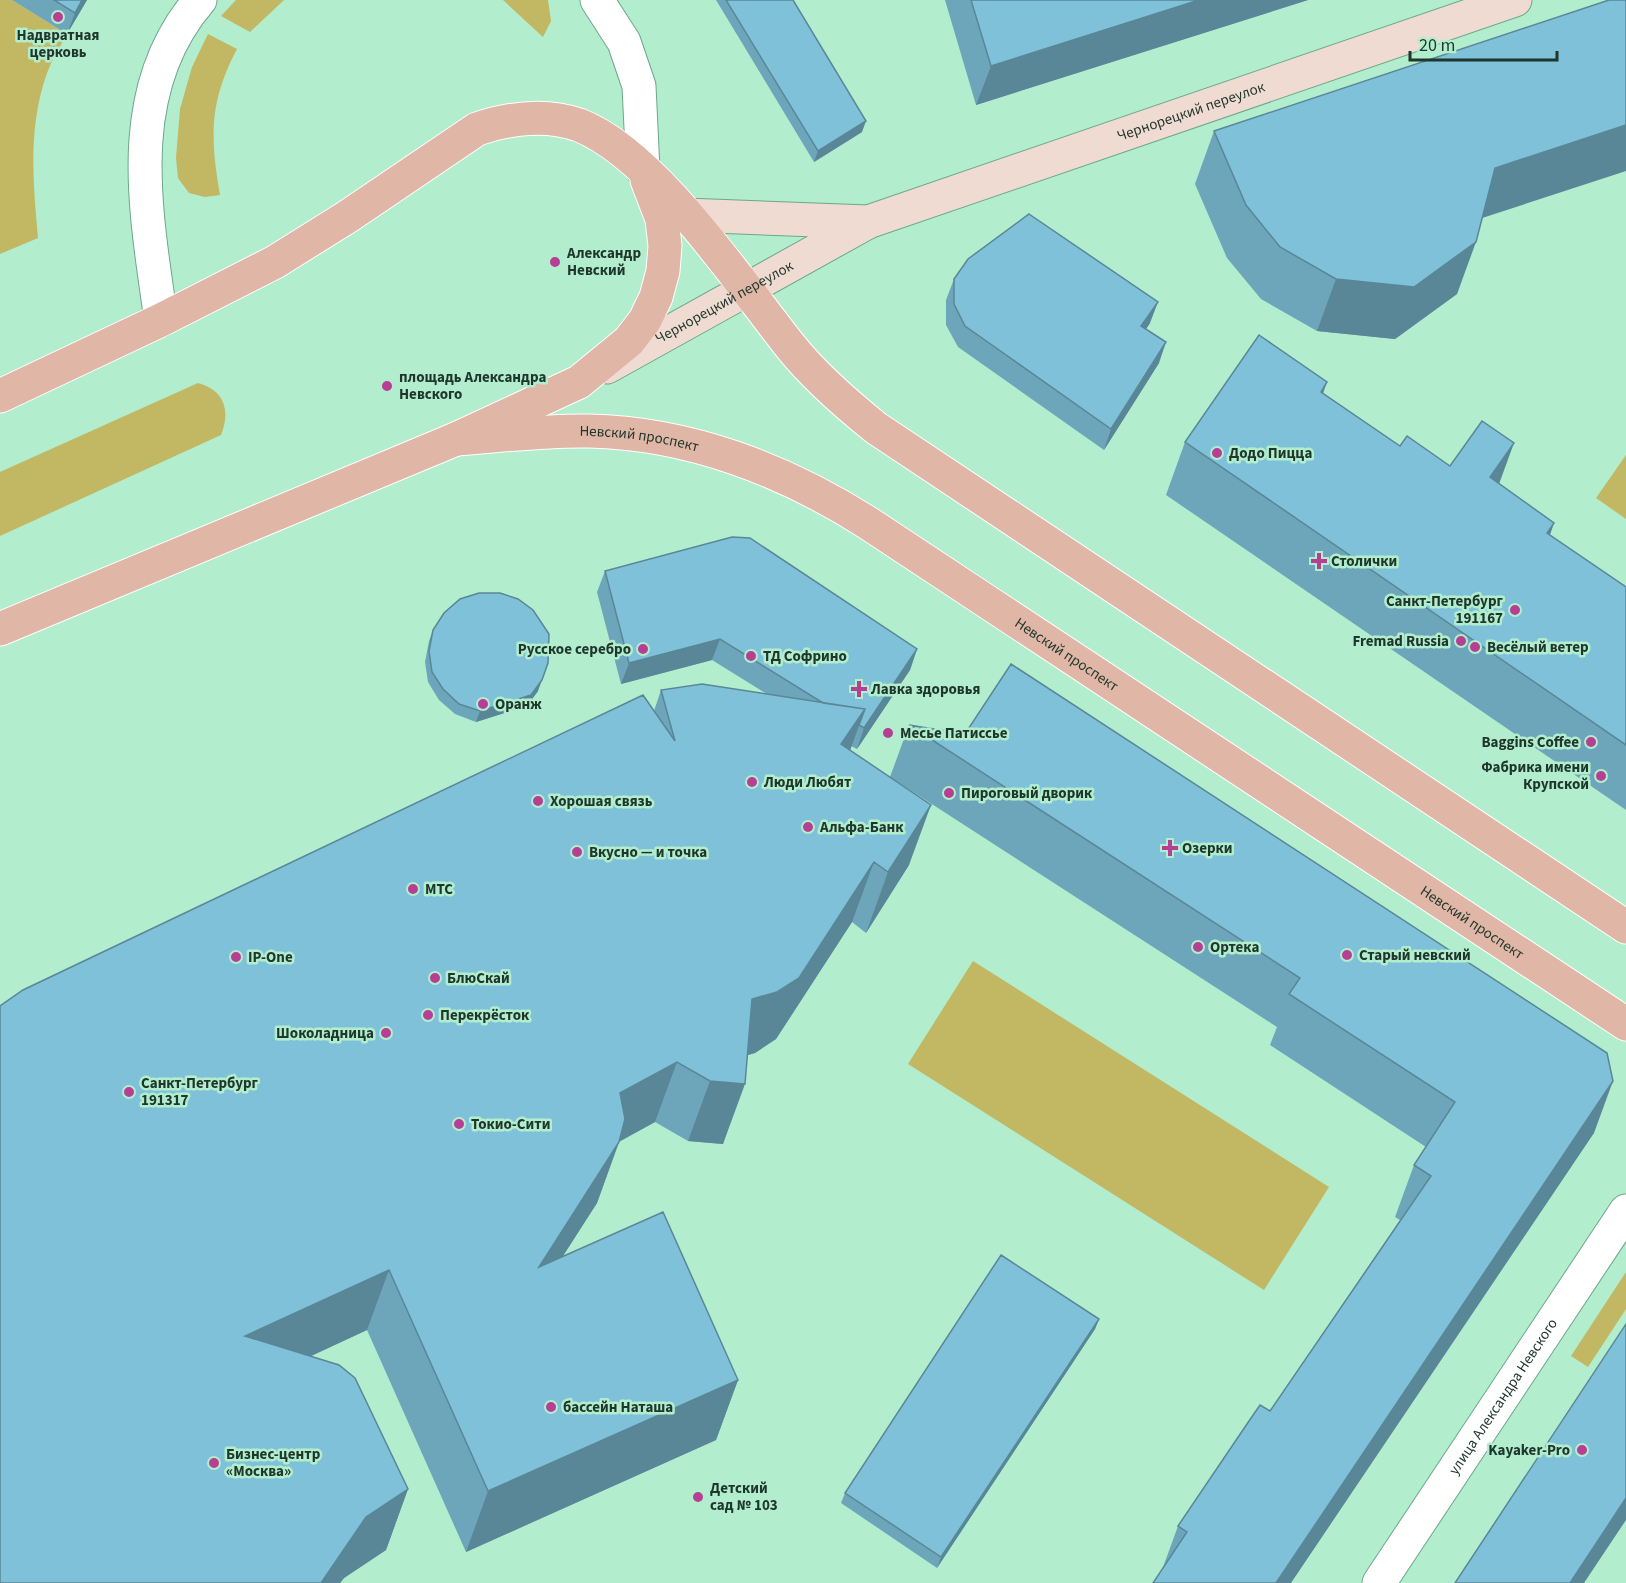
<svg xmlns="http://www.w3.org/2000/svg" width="1626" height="1583" font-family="'Source Sans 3',sans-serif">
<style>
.green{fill:#c2b763}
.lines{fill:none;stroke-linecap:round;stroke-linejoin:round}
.street-casing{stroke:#6ea78a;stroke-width:35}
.secondary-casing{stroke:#6ea78a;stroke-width:35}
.primary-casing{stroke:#fff;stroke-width:35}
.street{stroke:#fff;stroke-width:33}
.secondary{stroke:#f0dbd3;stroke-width:33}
.primary{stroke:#e0b6a6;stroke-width:33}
.wall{fill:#6da6ba}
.shaded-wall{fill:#598797}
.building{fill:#7fc1d8;stroke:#598797;stroke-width:1.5}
.poi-dot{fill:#b73f93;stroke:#b2edce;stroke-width:2}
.labels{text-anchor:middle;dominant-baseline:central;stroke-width:5;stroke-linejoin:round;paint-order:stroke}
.poi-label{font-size:15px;font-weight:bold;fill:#1e362b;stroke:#b2edce;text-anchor:start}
.street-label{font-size:15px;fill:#1e362b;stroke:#b2edce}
</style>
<rect width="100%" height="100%" fill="#b2edce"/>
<path class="green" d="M 0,0 L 12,0 L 67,34 C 60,47 51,61 46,76 C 28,129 33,183 38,238 L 0,254 Z
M 236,0 L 284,0 L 250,32 L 221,16 Z
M 503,0 L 548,0 L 551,21 L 543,37 Z
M 208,34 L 237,49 C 209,102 210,137 220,195 L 205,197 L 189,193 L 178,178 L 176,158 L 180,109 L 192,67 Z
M 198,383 C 224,390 231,410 221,435 L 0,536 L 0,472 Z
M 1626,455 L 1626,519 L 1596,498 Z
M 973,961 L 1329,1187 L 1264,1290 L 908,1064 Z
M 1626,1272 L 1626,1309 L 1588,1367 L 1571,1356 Z"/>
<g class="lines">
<defs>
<g id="street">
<path d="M 597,0 L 624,42 L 639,86 L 643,170"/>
<path d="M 161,320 C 146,212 121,91 200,0"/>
<path id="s1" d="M 1379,1583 L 1626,1211"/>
</g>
<g id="secondary">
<path d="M 685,215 L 868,222"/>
<path id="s2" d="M 607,367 L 868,222 L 1515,0"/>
</g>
<g id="primary">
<path d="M 0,396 L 161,320 L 275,262 L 347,217 L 477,129 C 510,118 545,113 579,125 C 654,154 740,283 791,347 C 815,377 845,403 876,428 L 1626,927"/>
<path id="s3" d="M 456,439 C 500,436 545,430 589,431 C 689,433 785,470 868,523 L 1626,1024"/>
<path d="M 0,629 L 456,439 L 579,382 L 629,341 L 645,320 L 656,297 L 663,271 L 665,246 L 662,219 L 647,180"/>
</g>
</defs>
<use href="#street" class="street-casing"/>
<use href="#secondary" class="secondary-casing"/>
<use href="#primary" class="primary-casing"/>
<use href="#street" class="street"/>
<use href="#secondary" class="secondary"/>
<use href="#primary" class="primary"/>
</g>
<path class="wall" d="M 12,0 L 87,0 L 67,34 Z
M 716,0 L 793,0 L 862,132 L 814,162 Z
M 945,0 L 1308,0 L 976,105 Z
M 1214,131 L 1482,218 L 1457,294 L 1395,339 L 1317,331 L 1261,299 L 1227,258 L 1195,184 Z
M 954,279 L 1150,323 L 1146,329 L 1159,363 L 1104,450 L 958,347 L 946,325 L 946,300 Z
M 1323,393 L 1400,446 L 1450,466 L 1499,484 L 1554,523 L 1550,535 L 1626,587 L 1626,810 L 1166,495 L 1185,442 Z
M 605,571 L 917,649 L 910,670 L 857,749 L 851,746 L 850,750 L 909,865 L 866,933 L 852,922 L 776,1039 L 755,1053 L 748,1055 L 723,1144 L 688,1141 L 655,1122 L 619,1142 L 597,1203 L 562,1257 L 738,1380 L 716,1440 L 466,1552 L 367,1330 L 311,1356 L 408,1489 L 386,1550 L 344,1578 L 340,1583 L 0,1583 L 654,711 L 661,690 L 767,694 L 712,660 L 621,684 L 597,592 Z
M 433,630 L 538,691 L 527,706 L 476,722 L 455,714 L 439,700 L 428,682 L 425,662 L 429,641 Z
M 909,725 L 1594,1133 L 1162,1570 L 1178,1526 L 1270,1411 L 1400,1220 L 1395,1217 L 1414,1165 L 1426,1147 L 1270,1045 L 1277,1027 L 890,777 Z
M 1099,1319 L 1095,1329 L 937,1568 L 841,1503 L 845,1493 Z"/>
<path class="shaded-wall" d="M 82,0 L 87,0 L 67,34 L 75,13 Z
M 1199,0 L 1308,0 L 976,105 L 991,66 Z
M 866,121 L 862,132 L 814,162 L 818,151 Z
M 1626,125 L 1626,171 L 1476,220 L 1495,168 Z
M 1476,242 L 1457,294 L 1395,339 L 1317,331 L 1336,279 Z
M 1158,302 L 1150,323 L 1134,347 L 1141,326 Z
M 1166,342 L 1159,363 L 1104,450 L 1111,429 Z
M 1327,382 L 1309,434 L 1321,392 Z
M 1514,443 L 1495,495 L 1490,477 Z
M 1554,523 L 1535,575 L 1547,533 Z
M 720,639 L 712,660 L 621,684 L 629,663 Z
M 917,649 L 910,670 L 857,749 L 864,728 Z
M 542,680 L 538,691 L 527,706 L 476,722 L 480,711 Z
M 865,709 L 843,770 L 841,744 Z
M 931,805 L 909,865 L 866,933 L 888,872 Z
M 874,862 L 852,922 L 776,1039 L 755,1053 L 730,1060 L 752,999 Z
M 677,1062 L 655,1122 L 598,1153 L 620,1093 Z
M 710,1081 L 745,1084 L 723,1144 L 688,1141 Z
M 1613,1081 L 1594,1133 L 1291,1583 L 1276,1583 Z
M 619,1142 L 597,1203 L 517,1328 L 539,1267 Z
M 389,1270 L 367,1330 L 223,1397 L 245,1336 Z
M 1099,1319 L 1095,1329 L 937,1568 L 941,1557 Z
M 738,1380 L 716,1440 L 466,1552 L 488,1491 Z
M 408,1489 L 386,1550 L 344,1578 L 340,1583 L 320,1583 L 366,1517 Z
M 1626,1498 L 1626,1520 L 1584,1583 L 1570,1583 Z"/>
<path class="building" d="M 54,0 L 82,0 L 75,13 Z
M 726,0 L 793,0 L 866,121 L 818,151 Z
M 971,0 L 1199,0 L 991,66 Z
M 1609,0 L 1626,0 L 1626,125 L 1495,168 L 1476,242 L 1414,287 L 1336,279 L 1280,247 L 1246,205 L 1214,131 Z
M 1029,214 L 1158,302 L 1141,326 L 1166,342 L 1111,429 L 965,326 L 954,304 L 954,279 L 968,259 Z
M 1259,335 L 1327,382 L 1321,392 L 1400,446 L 1407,436 L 1450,466 L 1482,421 L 1514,443 L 1490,477 L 1554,523 L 1547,533 L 1626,587 L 1626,745 L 1185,442 Z
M 732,537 L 750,538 L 917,649 L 864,728 L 859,725 L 865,709 L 823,703 L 720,639 L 629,663 L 605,571 Z
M 479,593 L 500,593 L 518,599 L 533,610 L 549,634 L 548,663 L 542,680 L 531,695 L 480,711 L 459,704 L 443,689 L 432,672 L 429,651 L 433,630 L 444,613 L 460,599 Z
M 1011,664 L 1607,1053 L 1613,1081 L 1276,1583 L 1153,1583 L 1187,1532 L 1178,1526 L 1249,1421 L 1260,1405 L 1270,1411 L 1431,1176 L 1414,1165 L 1455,1102 L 1289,994 L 1300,978 L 909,725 L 965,734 Z
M 702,684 L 865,709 L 841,744 L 931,805 L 888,872 L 874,862 L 799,978 L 777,992 L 752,999 L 745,1084 L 710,1081 L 677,1062 L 620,1093 L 625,1119 L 619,1142 L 539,1267 L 663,1212 L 738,1380 L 488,1491 L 389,1270 L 245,1336 L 339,1365 L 355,1378 L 408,1489 L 366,1517 L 321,1583 L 0,1583 L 0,1006 L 23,990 L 643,695 L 675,741 L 661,690 Z
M 1001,1255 L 1099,1319 L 941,1557 L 845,1493 Z
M 1626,1324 L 1626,1498 L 1570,1583 L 1455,1583 Z"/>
<g class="poi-dot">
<circle cx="58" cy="17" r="6"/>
<circle cx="555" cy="262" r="6"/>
<circle cx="387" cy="386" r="6"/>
<circle cx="1217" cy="453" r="6"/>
<path d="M1316 552h6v6h6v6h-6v6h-6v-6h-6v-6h6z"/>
<circle cx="1515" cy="610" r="6"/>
<circle cx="1461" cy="641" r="6"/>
<circle cx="1475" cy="647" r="6"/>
<circle cx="643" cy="649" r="6"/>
<circle cx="751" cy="656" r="6"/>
<path d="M856 680h6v6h6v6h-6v6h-6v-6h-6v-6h6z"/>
<circle cx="483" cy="704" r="6"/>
<circle cx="888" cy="733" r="6"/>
<circle cx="1591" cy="742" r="6"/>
<circle cx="1601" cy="776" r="6"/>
<circle cx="752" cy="782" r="6"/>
<circle cx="949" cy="793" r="6"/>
<circle cx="538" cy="801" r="6"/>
<circle cx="808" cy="827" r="6"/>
<path d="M1167 839h6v6h6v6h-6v6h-6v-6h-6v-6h6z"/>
<circle cx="577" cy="852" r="6"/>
<circle cx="413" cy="889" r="6"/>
<circle cx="1198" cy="947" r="6"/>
<circle cx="1347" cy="955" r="6"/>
<circle cx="236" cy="957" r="6"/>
<circle cx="435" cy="978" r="6"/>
<circle cx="428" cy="1015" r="6"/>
<circle cx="386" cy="1033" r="6"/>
<circle cx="129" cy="1092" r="6"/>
<circle cx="459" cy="1124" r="6"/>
<circle cx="551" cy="1407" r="6"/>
<circle cx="1582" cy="1450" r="6"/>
<circle cx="214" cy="1463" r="6"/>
<circle cx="698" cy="1497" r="6"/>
</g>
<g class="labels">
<g class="poi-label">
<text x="58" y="35" text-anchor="middle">Надвратная<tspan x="58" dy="17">церковь</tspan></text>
<text x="567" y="253">Александр<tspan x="567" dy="17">Невский</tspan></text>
<text x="399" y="377">площадь Александра<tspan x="399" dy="17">Невского</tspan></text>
<text x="1229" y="453">Додо Пицца</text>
<text x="1331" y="561">Столички</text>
<text x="1503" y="601" text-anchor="end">Санкт-Петербург<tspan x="1503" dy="17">191167</tspan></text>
<text x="1449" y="641" text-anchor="end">Fremad Russia</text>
<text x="1487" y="647">Весёлый ветер</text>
<text x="631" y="649" text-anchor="end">Русское серебро</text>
<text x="763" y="656">ТД Софрино</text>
<text x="871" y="689">Лавка здоровья</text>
<text x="495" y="704">Оранж</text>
<text x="900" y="733">Месье Патиссье</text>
<text x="1579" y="742" text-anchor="end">Baggins Coffee</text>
<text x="1589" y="767" text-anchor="end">Фабрика имени<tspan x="1589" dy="17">Крупской</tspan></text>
<text x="764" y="782">Люди Любят</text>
<text x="961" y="793">Пироговый дворик</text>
<text x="550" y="801">Хорошая связь</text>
<text x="820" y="827">Альфа-Банк</text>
<text x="1182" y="848">Озерки</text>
<text x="589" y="852">Вкусно — и точка</text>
<text x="425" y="889">МТС</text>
<text x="1210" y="947">Ортека</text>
<text x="1359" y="955">Старый невский</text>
<text x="248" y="957">IP-One</text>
<text x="447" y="978">БлюСкай</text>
<text x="440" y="1015">Перекрёсток</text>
<text x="374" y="1033" text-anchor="end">Шоколадница</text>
<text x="141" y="1083">Санкт-Петербург<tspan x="141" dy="17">191317</tspan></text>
<text x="471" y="1124">Токио-Сити</text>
<text x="563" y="1407">бассейн Наташа</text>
<text x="1570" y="1450" text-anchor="end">Kayaker-Pro</text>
<text x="226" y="1454">Бизнес-центр<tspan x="226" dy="17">«Москва»</tspan></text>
<text x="710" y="1488">Детский<tspan x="710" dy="17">сад № 103</tspan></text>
</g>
<g class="street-label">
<text stroke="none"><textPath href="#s2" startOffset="640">Чернорецкий переулок</textPath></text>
<text stroke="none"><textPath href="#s2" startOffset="134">Чернорецкий переулок</textPath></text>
<text stroke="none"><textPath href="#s3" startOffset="184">Невский проспект</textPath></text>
<text stroke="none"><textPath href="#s3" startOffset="669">Невский проспект</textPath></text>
<text stroke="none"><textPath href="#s3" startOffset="1155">Невский проспект</textPath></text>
<text stroke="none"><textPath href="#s1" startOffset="224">улица Александра Невского</textPath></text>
</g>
</g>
<path d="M1410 51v9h147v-9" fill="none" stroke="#1e362b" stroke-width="3"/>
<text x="1419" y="51" font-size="18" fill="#1e362b" stroke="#b2edce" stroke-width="4.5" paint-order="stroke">20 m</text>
</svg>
